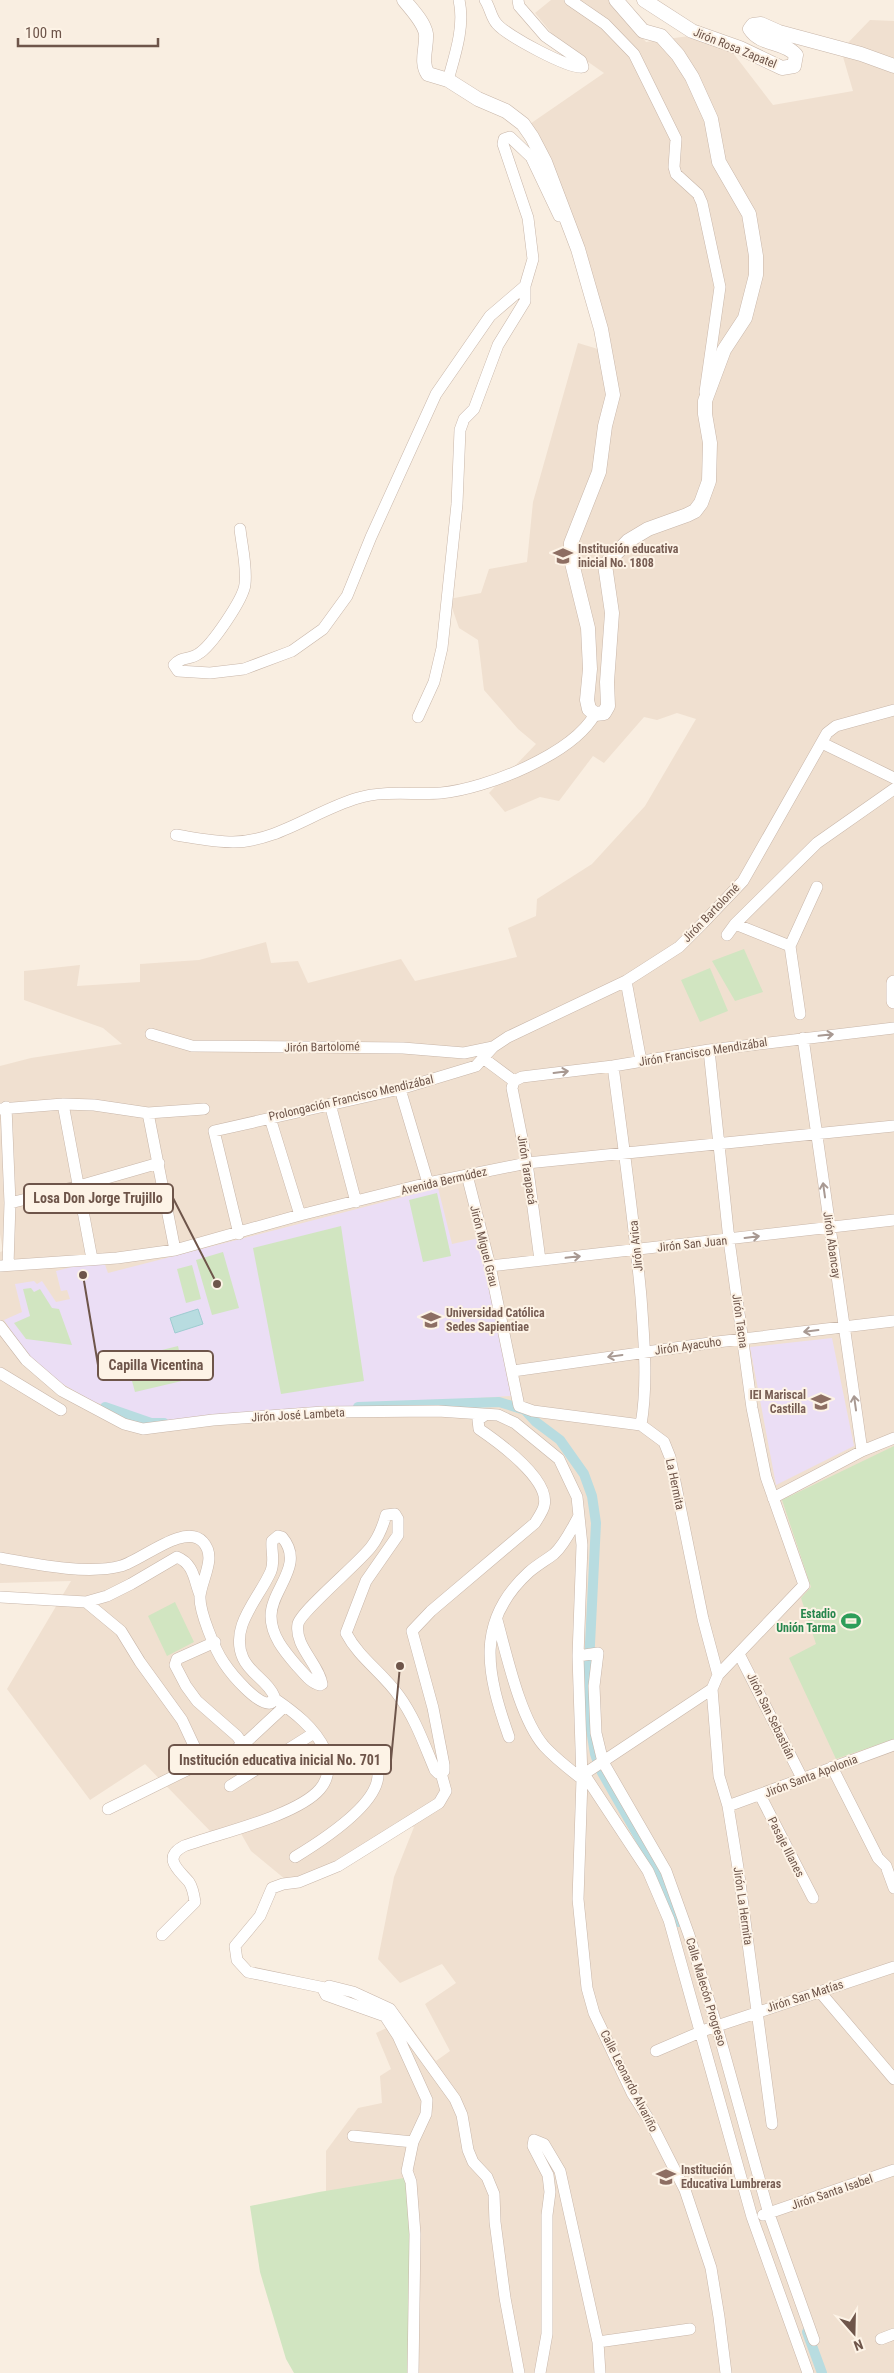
<svg xmlns="http://www.w3.org/2000/svg" width="894" height="2373" font-family="'Roboto Condensed',sans-serif">
<style>
.residential{fill:#f0e0d0}
.education{fill:#ebdef5}
.green{fill:#d1e5c1}
.water{fill:#b8dce0;stroke:#9fccd1}
.lines{fill:none;stroke-linecap:round;stroke-linejoin:round}
.canal{stroke:#b8dce0;stroke-width:10}
.minor-casing{stroke:#c8b6a9;stroke-width:12}
.tertiary-casing{stroke:#c8b6a9;stroke-width:15}
.secondary-casing{stroke:#ceb7a9;stroke-width:16}
.minor{stroke:#fff;stroke-width:11}
.tertiary{stroke:#fff;stroke-width:14}
.secondary{stroke:#fff;stroke-width:15}
.oneway{stroke:#a89992}
.labels{text-anchor:middle;dominant-baseline:central;stroke-width:4;stroke-linejoin:round;paint-order:stroke}
.street-label{font-size:12px;fill:#6e554a;stroke:#fdf3e6}
.education-label{font-size:12px;font-weight:bold;fill:#785e54;stroke:#fdf3e6;text-anchor:start}
.leisure-label{font-size:12px;font-weight:bold;fill:#27864d;stroke:#fdf3e6;text-anchor:end}
.leader{fill:none;stroke:#6e554a;stroke-width:2}
.callout-dot{fill:#6e554a;stroke:#fdf3e6;stroke-width:2}
.callout{fill:#fdf3e6;stroke:#6e554a;stroke-width:2}
.callout-label{font-size:14px;text-anchor:middle;font-weight:bold;fill:#6e554a}
</style>
<rect width="100%" height="100%" fill="#f9eee1"/>
<path class="residential" d="M 551,0 L 613,0 L 646,42 L 689,36 L 730,49 L 773,105 L 853,91 L 841,50 L 870,20 L 894,21 L 894,2373 L 416,2373 L 326,2205 L 326,2151 L 358,2108 L 382,2103 L 380,2076 L 391,2069 L 376,2033 L 405,2019 L 436,2061 L 450,2051 L 425,2004 L 456,1983 L 442,1964 L 400,1983 L 378,1959 L 394,1877 L 414,1827 L 397,1822 L 345,1861 L 291,1884 L 251,1851 L 236,1825 L 213,1834 L 145,1764 L 90,1800 L 7,1689 L 71,1581 L 0,1583 L 0,1252 L 3,1251 L 0,1234 L 0,1066 L 31,1058 L 122,1044 L 103,1028 L 24,1000 L 24,971 L 80,965 L 77,986 L 140,982 L 140,964 L 199,960 L 266,942 L 271,963 L 298,961 L 308,983 L 401,959 L 415,981 L 517,957 L 508,928 L 536,916 L 537,899 L 592,864 L 645,806 L 696,719 L 677,713 L 657,720 L 644,717 L 604,763 L 593,756 L 559,801 L 540,797 L 505,812 L 489,793 L 536,744 L 518,729 L 484,690 L 478,640 L 459,628 L 449,599 L 481,593 L 489,569 L 527,562 L 533,502 L 578,343 L 598,349 L 591,286 L 527,126 L 604,73 L 558,41 L 535,13 Z"/>
<path class="education" d="M 438,1188 L 452,1244 L 479,1238 L 511,1396 L 274,1411 L 161,1421 L 94,1402 L 54,1379 L 27,1354 L 4,1320 L 22,1312 L 15,1284 L 34,1281 L 37,1284 L 42,1281 L 56,1302 L 70,1299 L 67,1290 L 61,1291 L 56,1271 L 103,1259 L 108,1273 Z
M 832,1338 L 854,1446 L 776,1485 L 750,1347 Z"/>
<path class="green" d="M 744,949 L 763,992 L 735,1001 L 712,961 Z
M 710,968 L 728,1011 L 700,1022 L 681,980 Z
M 437,1193 L 451,1256 L 423,1262 L 409,1200 Z
M 341,1226 L 364,1381 L 281,1394 L 253,1248 Z
M 223,1252 L 239,1308 L 212,1315 L 196,1260 Z
M 192,1265 L 201,1299 L 186,1303 L 177,1269 Z
M 31,1288 L 34,1292 L 40,1289 L 52,1308 L 59,1309 L 72,1345 L 26,1339 L 14,1323 L 30,1316 L 23,1289 Z
M 178,1346 L 186,1380 L 135,1392 L 126,1359 Z
M 894,1446 L 894,1739 L 836,1759 L 789,1658 L 816,1644 L 801,1598 L 811,1587 L 782,1500 Z
M 175,1602 L 194,1642 L 167,1656 L 148,1616 Z
M 410,2177 L 416,2373 L 294,2373 L 286,2359 L 260,2272 L 250,2206 L 319,2192 Z"/>
<path class="water" d="M 198,1309 L 203,1324 L 175,1333 L 170,1318 Z"/>
<g class="lines">
<path class="canal" d="M 105,1407 L 151,1423 L 164,1423
M 358,1407 L 499,1402 L 525,1410 L 536,1422 L 560,1440 L 584,1474 L 592,1496 L 596,1523 L 587,1705 L 595,1754 L 600,1769 L 655,1865 L 679,1922
M 807,2332 L 822,2373"/>
<defs>
<path id="minor" d="M 485,0 C 490,7 491,18 497,24 C 506,35 570,70 583,67 L 581,61 L 545,36 L 519,6 L 518,0
M 570,0 L 605,24 L 634,54 L 676,139 L 674,167 L 676,174 L 698,194 L 702,203 L 720,287 L 705,392
M 448,80 C 455,55 465,26 459,0
M 240,529 C 242,547 247,566 245,584 C 244,598 211,647 198,654 C 190,660 181,656 174,665 L 178,671 L 210,673 L 244,669 L 292,651 L 323,629 L 347,596 L 371,537 L 436,394 L 490,316 L 525,286
M 418,717 L 434,682 L 442,648 L 457,504 L 460,430 L 464,419 L 474,409 L 498,345 L 525,301 L 525,286 L 533,259 L 528,218 L 503,144 L 504,139 L 510,137 L 531,157 L 559,216 L 566,216
M 822,743 L 894,778
M 176,835 C 195,838 214,842 233,842 C 277,842 316,810 358,798 C 384,790 414,795 441,793 C 486,789 573,754 595,714
M 735,924 L 790,946
M 727,935 L 735,924 L 817,843 L 894,789
M 790,946 L 800,1014
M 790,946 L 817,887
M 626,981 L 641,1061
M 151,1034 L 192,1046 L 403,1048 L 464,1053 L 493,1047
M 803,1038 L 862,1451
M 483,1058 L 514,1081
M 613,1066 C 623,1143 634,1220 641,1297 C 644,1340 648,1383 641,1425
M 514,1081 L 522,1077 L 613,1066 L 709,1050 L 894,1028
M 514,1081 L 512,1088 L 527,1163 L 540,1260
M 400,1089 L 428,1183
M 63,1104 L 92,1259
M 330,1104 L 356,1202
M 6,1107 L 10,1203 L 8,1265
M 0,1109 L 63,1104 L 94,1105 L 148,1113 L 204,1109
M 148,1113 L 175,1250
M 270,1118 L 300,1215
M 467,1175 L 490,1266 L 519,1406 L 533,1411 L 641,1425 L 664,1442 L 670,1457 L 703,1619 L 718,1675
M 10,1203 L 79,1186 L 159,1163
M 239,1234 L 214,1131 L 400,1089 L 476,1066 L 493,1047 L 508,1037 L 626,981 L 679,947 L 702,924 L 743,881 L 827,733 L 836,726 L 894,710
M 0,1266 L 117,1258 L 175,1250 L 300,1215 L 428,1183 L 527,1163 L 894,1126
M 490,1266 L 894,1220
M 0,1326 L 26,1360 L 62,1391 L 124,1424 L 143,1429 L 213,1420 L 323,1412 L 438,1411 L 498,1415 L 515,1423 L 559,1459 L 577,1497 L 582,1545 L 578,1656 L 582,1779 L 578,1899 L 587,1988 L 594,2013 L 632,2093 L 651,2123 L 685,2190 L 711,2268 L 719,2317 L 726,2373
M 513,1371 L 717,1342 L 894,1321
M 0,1373 L 61,1410
M 773,1498 L 862,1451 L 894,1438
M 0,1558 C 34,1564 87,1575 121,1566 C 141,1561 185,1522 203,1542 C 217,1557 202,1578 200,1596 C 199,1611 215,1650 224,1663 C 232,1675 258,1706 271,1703 L 274,1696 C 268,1681 250,1674 243,1658 C 229,1626 259,1599 271,1571 C 275,1561 271,1551 272,1541 L 278,1536 L 282,1537 C 306,1565 271,1589 271,1616 C 271,1636 285,1652 297,1666 C 303,1672 310,1683 320,1685 L 322,1684 C 319,1664 294,1646 298,1624 C 300,1612 359,1563 371,1547 C 378,1538 383,1526 386,1515 L 395,1514 L 398,1519 L 398,1535 L 366,1581 L 346,1633 C 359,1658 383,1673 399,1696 C 415,1718 424,1744 435,1770 L 438,1773 L 444,1771 L 444,1765 L 433,1708 L 412,1631 L 431,1611 L 535,1523 C 538,1518 543,1511 544,1506 C 551,1480 498,1442 479,1429 L 478,1420 L 485,1415
M 0,1597 L 86,1602 L 107,1596 L 131,1584 L 177,1557 C 194,1564 194,1580 200,1595
M 86,1602 L 121,1631 L 140,1662 L 182,1720 L 197,1752 L 195,1761 L 189,1769 L 108,1809
M 497,1620 C 507,1656 520,1718 544,1746 C 555,1758 569,1769 582,1779
M 215,1642 L 177,1659 L 175,1665 L 186,1686 L 197,1701 L 237,1736 L 259,1767
M 739,1654 L 802,1778
M 578,1656 L 598,1653 L 594,1686 L 596,1733 L 603,1762 L 666,1871 L 689,1935 L 717,2027 L 769,2214 L 814,2340
M 712,1689 L 719,1776 L 728,1806 L 738,1868 L 772,2124
M 509,1737 C 487,1674 474,1622 529,1572 C 537,1565 546,1560 554,1554 C 565,1544 572,1528 579,1516
M 212,1764 L 244,1744 L 285,1706
M 832,1767 L 878,1858 L 886,1866 L 894,1888
M 584,1774 L 648,1871 L 669,1920 L 752,2217 L 808,2373
M 582,1779 L 584,1774 L 712,1689 L 718,1675 L 804,1585 L 766,1477 L 752,1408 L 729,1240 L 709,1050
M 230,1786 L 314,1733
M 760,1795 L 813,1898
M 728,1806 L 894,1745
M 295,1857 C 318,1843 379,1805 378,1774
M 162,1935 L 195,1902 C 194,1895 193,1888 189,1882 C 180,1871 161,1858 184,1846 C 219,1833 297,1816 320,1789 C 330,1777 330,1764 325,1750 C 315,1728 294,1712 275,1699
M 325,1988 L 248,1972 L 237,1960 L 235,1946 L 260,1916 L 272,1888 L 283,1884 L 299,1882 L 338,1866 L 439,1803 L 446,1791 L 441,1773
M 820,1992 L 894,2079
M 656,2051 L 705,2030 L 894,1967
M 353,2136 L 413,2142
M 763,2215 L 894,2170
M 881,2339 L 894,2334
M 598,2342 L 690,2329
M 413,2373 L 415,2234 L 411,2182 L 407,2171 L 413,2142 L 426,2114 L 427,2100 L 398,2036 L 385,2016 L 326,1995 L 324,1991 L 329,1986 L 353,1992 L 390,2009 L 455,2099 L 462,2115 L 468,2150 L 473,2162 L 487,2177 L 494,2194 L 495,2222 L 505,2298 L 519,2373
M 540,2373 L 547,2334 L 547,2215 L 550,2192 L 548,2175 L 533,2146 L 534,2140 L 544,2144 L 560,2171 L 598,2342 L 600,2373"/>
<path id="tertiary" d="M 404,0 C 412,10 424,22 426,34 C 427,48 420,62 428,74 L 448,80 L 478,99 L 506,111 L 523,124 L 532,137 L 545,162 L 578,249 L 601,329 L 613,395 L 605,426 L 599,472 L 571,543 L 571,559 L 588,628 L 590,669 L 587,700 L 589,709 L 595,714 L 604,713 L 608,706 L 607,682 L 612,613 L 605,565 L 628,541 L 648,529 L 687,515 L 695,511 L 701,503 L 709,481 L 710,443 L 705,414 L 705,401 L 724,350 L 745,318 L 756,275 L 756,256 L 749,214 L 719,162 L 711,119 L 692,77 L 678,55 L 661,36 L 643,31 L 616,0
M 644,0 L 692,31 L 740,48 L 782,68 L 794,66 L 796,55 C 784,41 761,46 750,29 L 753,25 L 761,24 L 779,32 L 861,54 L 894,66"/>
<path id="secondary" d="M 894,983 L 894,1001"/>
</defs>
<use href="#minor" class="minor-casing"/>
<use href="#tertiary" class="tertiary-casing"/>
<use href="#secondary" class="secondary-casing"/>
<use href="#minor" class="minor"/>
<use href="#tertiary" class="tertiary"/>
<use href="#secondary" class="secondary"/>
</g>
<defs><path id="oneway-shaft" d="M-6 0H5M1.5-3L5.5 0L1.5 3" fill="none" stroke-width="1.6" stroke-linecap="round" stroke-linejoin="round" transform="scale(1.25)"/></defs>
<g class="oneway">
<use href="#oneway-shaft" transform="translate(826 1035) rotate(-6)"/>
<use href="#oneway-shaft" transform="translate(561 1072) rotate(-7)"/>
<use href="#oneway-shaft" transform="translate(824 1190) rotate(-98)"/>
<use href="#oneway-shaft" transform="translate(752 1237) rotate(-7)"/>
<use href="#oneway-shaft" transform="translate(573 1257) rotate(-6)"/>
<use href="#oneway-shaft" transform="translate(811 1331) rotate(173)"/>
<use href="#oneway-shaft" transform="translate(615 1356) rotate(172)"/>
<use href="#oneway-shaft" transform="translate(855 1403) rotate(-98)"/>
</g>
<defs>
<symbol id="school-bare" viewBox="-9 -9 18 18"><path d="M0-5L7-2L0 1L-7-2ZM-4 1L0 2.5L4 1V4Q0 6-4 4Z" fill="#8d6e63" stroke="#fdf3e6" stroke-width="2.5" paint-order="stroke"/></symbol>
<symbol id="university-bare" viewBox="-9 -9 18 18"><path d="M0-5L7-2L0 1L-7-2ZM-4 1L0 2.5L4 1V4Q0 6-4 4Z" fill="#8d6e63" stroke="#fdf3e6" stroke-width="2.5" paint-order="stroke"/></symbol>
<symbol id="stadium-bare" viewBox="-9 -9 18 18"><path d="M0-5a6.5 5 0 1 0 0 10a6.5 5 0 1 0 0-10ZM-3.5-1.8h7v3.6h-7Z" fill="#2e9e5b" stroke="#fdf3e6" stroke-width="2.5" paint-order="stroke"/></symbol>
</defs>
<g fill-rule="evenodd">
<use href="#school-bare" x="549" y="542" width="28" height="28"/>
<use href="#university-bare" x="417" y="1306" width="28" height="28"/>
<use href="#school-bare" x="807" y="1388" width="28" height="28"/>
<use href="#stadium-bare" x="837" y="1607" width="28" height="28"/>
<use href="#school-bare" x="652" y="2163" width="28" height="28"/>
</g>
<g class="labels">
<g class="street-label">
<text transform="translate(735 48) rotate(22)">Jirón Rosa Zapatel</text>
<text transform="translate(711 913) rotate(-46)">Jirón Bartolomé</text>
<text transform="translate(322 1047) rotate(-1)">Jirón Bartolomé</text>
<text transform="translate(703 1052) rotate(-9)">Jirón Francisco Mendizábal</text>
<text transform="translate(351 1098) rotate(-13)">Prolongación Francisco Mendizábal</text>
<text transform="translate(527 1170) rotate(81)">Jirón Tarapacá</text>
<text transform="translate(444 1181) rotate(-13)">Avenida Bermúdez</text>
<text transform="translate(692 1244) rotate(-6)">Jirón San Juan</text>
<text transform="translate(832 1245) rotate(82)">Jirón Abancay</text>
<text transform="translate(484 1246) rotate(76)">Jirón Miguel Grau</text>
<text transform="translate(636 1246) rotate(-96)">Jirón Arica</text>
<text transform="translate(740 1321) rotate(82)">Jirón Tacna</text>
<text transform="translate(688 1346) rotate(-8)">Jirón Ayacuho</text>
<text transform="translate(298 1415) rotate(-3)">Jirón José Lambeta</text>
<text transform="translate(675 1484) rotate(78)">La Hermita</text>
<text transform="translate(771 1716) rotate(64)">Jirón San Sebastián</text>
<text transform="translate(811 1776) rotate(-21)">Jirón Santa Apolonia</text>
<text transform="translate(786 1847) rotate(63)">Pasaje Illanes</text>
<text transform="translate(743 1906) rotate(82)">Jirón La Hermita</text>
<text transform="translate(706 1992) rotate(73)">Calle Malecón Progreso</text>
<text transform="translate(805 1996) rotate(-18)">Jirón San Matías</text>
<text transform="translate(629 2081) rotate(63)">Calle Leonardo Alvariño</text>
<text transform="translate(832 2192) rotate(-19)">Jirón Santa Isabel</text>
</g>
<g class="education-label">
<text x="578" y="549">Institución educativa<tspan x="578" dy="14">inicial No. 1808</tspan></text>
<text x="446" y="1313">Universidad Católica<tspan x="446" dy="14">Sedes Sapientiae</tspan></text>
<text x="806" y="1395" text-anchor="end">IEI Mariscal<tspan x="806" dy="14">Castilla</tspan></text>
<text x="681" y="2170">Institución<tspan x="681" dy="14">Educativa Lumbreras</tspan></text>
</g>
<g class="leisure-label">
<text x="836" y="1614">Estadio<tspan x="836" dy="14">Unión Tarma</tspan></text>
</g>
</g>
<path class="leader" d="M217 1284L173 1198M83 1275L98 1365M400 1666L391 1760"/>
<g class="callout-dot">
<circle cx="217" cy="1284" r="5"/>
<circle cx="83" cy="1275" r="5"/>
<circle cx="400" cy="1666" r="5"/>
</g>
<g class="callout">
<rect x="24" y="1184" width="149" height="29" rx="5"/>
<rect x="98" y="1351" width="115" height="29" rx="5"/>
<rect x="169" y="1745" width="222" height="29" rx="5"/>
</g>
<g class="callout-label">
<text x="98" y="1203">Losa Don Jorge Trujillo</text>
<text x="156" y="1370">Capilla Vicentina</text>
<text x="280" y="1765">Institución educativa inicial No. 701</text>
</g>
<g transform="translate(854 2333) rotate(160)" stroke="#fdf3e6" stroke-width="4" paint-order="stroke">
<path d="M0-4L9 19L0 12L-9 19Z" fill="#6e554a"/>
<text y="-8" font-size="14" font-weight="bold" text-anchor="middle" fill="#6e554a">N</text>
</g>
<path d="M18 38v8h140v-8" fill="none" stroke="#6e554a" stroke-width="2.5"/>
<text x="25" y="38" font-size="15" fill="#6e554a" stroke="#fdf3e6" stroke-width="4" paint-order="stroke">100 m</text>
</svg>
